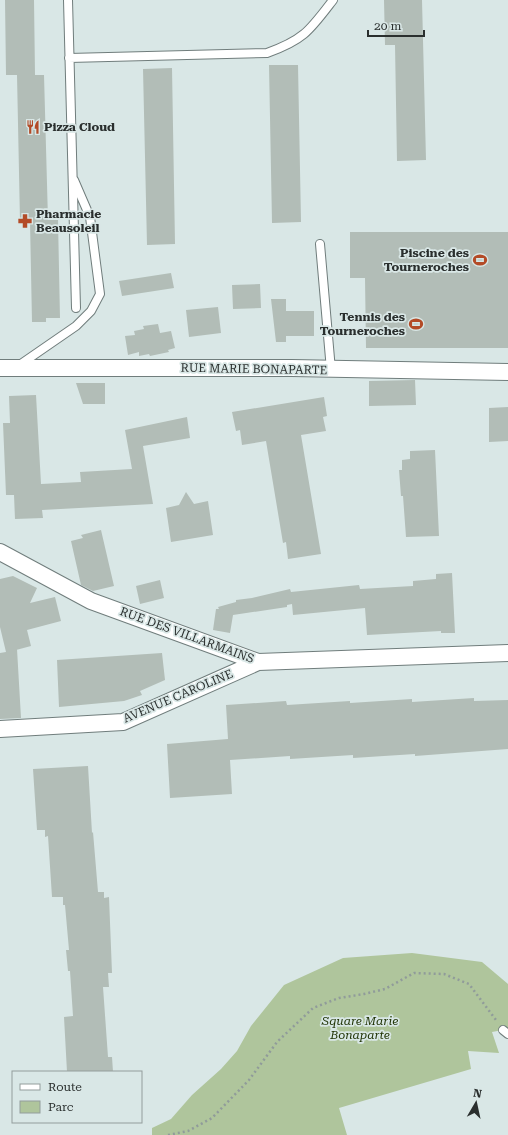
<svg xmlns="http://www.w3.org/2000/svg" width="508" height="1135" font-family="'Roboto Serif',serif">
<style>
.green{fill:#afc59c}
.building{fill:#b2bdb7}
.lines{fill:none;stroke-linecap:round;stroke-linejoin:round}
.service-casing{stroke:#707d7c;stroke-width:10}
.minor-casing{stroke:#707d7c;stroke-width:18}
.path{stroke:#909b9a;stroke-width:2.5;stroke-dasharray:2 3;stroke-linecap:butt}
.service{stroke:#fff;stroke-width:8}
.minor{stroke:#fff;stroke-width:16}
.labels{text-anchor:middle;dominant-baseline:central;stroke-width:3.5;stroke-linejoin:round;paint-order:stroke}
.poi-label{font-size:12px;font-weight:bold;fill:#2a2f2e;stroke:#d9e7e6;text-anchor:start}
.street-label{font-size:12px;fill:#2a2f2e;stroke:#d9e7e6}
.park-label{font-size:12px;font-style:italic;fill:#203405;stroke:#d9e7e6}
</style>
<rect width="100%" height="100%" fill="#d9e7e6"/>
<path class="green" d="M 412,953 L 482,962 L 508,984 L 508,1029 L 492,1032 L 499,1053 L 468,1051 L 471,1069 L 339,1108 L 347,1135 L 152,1135 L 152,1128 L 171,1119 L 192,1095 L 221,1069 L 237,1051 L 251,1026 L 284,985 L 343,958 Z"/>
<path class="building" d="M 5,0 L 34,0 L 35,75 L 44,75 L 48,220 L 58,220 L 60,318 L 46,318 L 46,322 L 32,322 L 30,221 L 20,221 L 17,75 L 6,75 Z
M 384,0 L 422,0 L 426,160 L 397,161 L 395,45 L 385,45 Z
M 269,65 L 298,65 L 301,222 L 272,223 Z
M 172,68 L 175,244 L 147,245 L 143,69 Z
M 350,232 L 508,232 L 508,348 L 366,348 L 365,278 L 350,278 Z
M 171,273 L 174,288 L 122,296 L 119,281 Z
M 260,284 L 261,308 L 233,309 L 232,285 Z
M 271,299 L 286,299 L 286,311 L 314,311 L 314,336 L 286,336 L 286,342 L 276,342 Z
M 218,307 L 221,333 L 189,337 L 186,310 Z
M 158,324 L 160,333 L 171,331 L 175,348 L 168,350 L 169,352 L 150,356 L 149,354 L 139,356 L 139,352 L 128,355 L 125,336 L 135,335 L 134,331 L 144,329 L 143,326 Z
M 415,380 L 416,405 L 369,406 L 369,381 Z
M 76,383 L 105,383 L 105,404 L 83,404 Z
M 36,395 L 41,484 L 81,482 L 80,472 L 132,469 L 125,430 L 187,417 L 190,438 L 143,446 L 153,504 L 42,510 L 43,518 L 15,519 L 14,495 L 6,495 L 3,423 L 10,423 L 9,396 Z
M 324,397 L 327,416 L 323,417 L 326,431 L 301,435 L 321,554 L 288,559 L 286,542 L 283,543 L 266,441 L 242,445 L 240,430 L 236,431 L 232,412 Z
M 508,407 L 508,441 L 489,442 L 489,408 Z
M 435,450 L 439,536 L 406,537 L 403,496 L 401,496 L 399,470 L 402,470 L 402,460 L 410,459 L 410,451 Z
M 186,492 L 194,504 L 208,501 L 213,535 L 171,542 L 166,508 L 179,505 Z
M 101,530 L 114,586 L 93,591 L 81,585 L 71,541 L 83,538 L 81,535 Z
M 452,573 L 455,633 L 441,633 L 441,631 L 367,635 L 365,608 L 293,615 L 292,604 L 287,605 L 287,607 L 233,615 L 230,633 L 213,630 L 216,609 L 219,609 L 218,607 L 236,602 L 236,600 L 252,598 L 290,589 L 291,592 L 359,585 L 360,589 L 413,586 L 413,581 L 436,579 L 436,574 Z
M 13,576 L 37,588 L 30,603 L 55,597 L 61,621 L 27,630 L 31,646 L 16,650 L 17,649 L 21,718 L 0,719 L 0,653 L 6,652 L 0,627 L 0,579 Z
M 160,580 L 164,598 L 140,604 L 136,586 Z
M 162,653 L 165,680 L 140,691 L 142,695 L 124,701 L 59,707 L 57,660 Z
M 474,698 L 474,701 L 508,700 L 508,749 L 415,756 L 415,754 L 353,758 L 353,755 L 290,759 L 290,756 L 230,760 L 232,794 L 170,798 L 167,744 L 228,739 L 226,705 L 286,701 L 287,705 L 350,701 L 350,703 L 412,699 L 412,702 Z
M 88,766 L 92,833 L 93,832 L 98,892 L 104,892 L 104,898 L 109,897 L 112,973 L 108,973 L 109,987 L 103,987 L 108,1057 L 112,1057 L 113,1072 L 67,1072 L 64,1017 L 73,1016 L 70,971 L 68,971 L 66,950 L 69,950 L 65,905 L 63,905 L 63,897 L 52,897 L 48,836 L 45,837 L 45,830 L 37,830 L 33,769 Z"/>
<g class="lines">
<defs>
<path id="service" d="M 68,0 L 76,308
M 69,58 L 267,53 C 304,40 310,30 333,0
M 320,244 L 331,370
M 18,366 L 76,326 L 91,311 L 100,294 L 90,217 L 74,180
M 503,1030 L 508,1034"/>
<path id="minor" d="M 0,368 L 292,368 L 508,372
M 0,552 L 91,601 L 258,662 L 508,653
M 0,729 L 123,722 L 258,662"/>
</defs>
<use href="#service" class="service-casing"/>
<use href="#minor" class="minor-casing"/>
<path class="path" d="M 168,1135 L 188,1131 L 212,1118 L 249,1080 L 277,1042 L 313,1008 L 339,998 L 364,994 L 385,989 L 414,973 L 444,974 L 469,984 L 496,1020"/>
<use href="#service" class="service"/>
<use href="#minor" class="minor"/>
</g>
<defs>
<symbol id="restaurant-bare" viewBox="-9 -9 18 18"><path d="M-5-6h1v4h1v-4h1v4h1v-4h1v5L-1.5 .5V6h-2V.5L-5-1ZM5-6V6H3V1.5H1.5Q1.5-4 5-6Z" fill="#b34b27" stroke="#d9e7e6" stroke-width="2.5" paint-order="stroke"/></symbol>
<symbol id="pharmacy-bare" viewBox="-9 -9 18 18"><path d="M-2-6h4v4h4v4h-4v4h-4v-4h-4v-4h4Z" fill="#b34b27" stroke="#d9e7e6" stroke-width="2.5" paint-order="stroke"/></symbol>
<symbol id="stadium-bare" viewBox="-9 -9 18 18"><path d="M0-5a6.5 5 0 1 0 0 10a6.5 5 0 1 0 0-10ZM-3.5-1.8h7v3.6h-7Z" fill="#b34b27" stroke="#d9e7e6" stroke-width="2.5" paint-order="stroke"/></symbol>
</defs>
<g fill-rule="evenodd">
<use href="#restaurant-bare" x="23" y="117" width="20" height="20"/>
<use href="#pharmacy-bare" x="15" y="211" width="20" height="20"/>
<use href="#stadium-bare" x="470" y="250" width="20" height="20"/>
<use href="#stadium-bare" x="406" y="314" width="20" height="20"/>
</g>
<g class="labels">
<g class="poi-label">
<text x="44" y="127">Pizza Cloud</text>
<text x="36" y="214">Pharmacie<tspan x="36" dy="14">Beausoleil</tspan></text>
<text x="469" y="253" text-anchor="end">Piscine des<tspan x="469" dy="14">Tourneroches</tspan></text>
<text x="405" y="317" text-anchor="end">Tennis des<tspan x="405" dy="14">Tourneroches</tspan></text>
</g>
<g class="street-label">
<text transform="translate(254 369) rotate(1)">RUE MARIE BONAPARTE</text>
<text transform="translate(187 635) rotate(20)">RUE DES VILLARMAINS</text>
<text transform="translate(178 696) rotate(-23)">AVENUE CAROLINE</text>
</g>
<g class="park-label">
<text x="360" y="1021">Square Marie<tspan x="360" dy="14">Bonaparte</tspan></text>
</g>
</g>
<rect x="12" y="1071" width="130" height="52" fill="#d9e7e6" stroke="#939d9c"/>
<rect x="20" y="1084" width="20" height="6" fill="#ffffff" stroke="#939d9c"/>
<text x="48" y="1091" font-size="12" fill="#2a2f2e">Route</text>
<rect x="20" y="1101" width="20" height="12" fill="#afc59c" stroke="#939d9c"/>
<text x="48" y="1111" font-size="12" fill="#2a2f2e">Parc</text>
<g transform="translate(476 1103) rotate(9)" stroke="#d9e7e6" stroke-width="3" paint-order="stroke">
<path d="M0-3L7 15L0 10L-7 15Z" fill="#2a2f2e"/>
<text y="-6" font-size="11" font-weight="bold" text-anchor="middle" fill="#2a2f2e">N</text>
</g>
<path d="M368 30v6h56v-6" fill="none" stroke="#2a2f2e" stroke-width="2"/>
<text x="374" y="30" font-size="12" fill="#2a2f2e" stroke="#d9e7e6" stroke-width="3" paint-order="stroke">20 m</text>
</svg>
